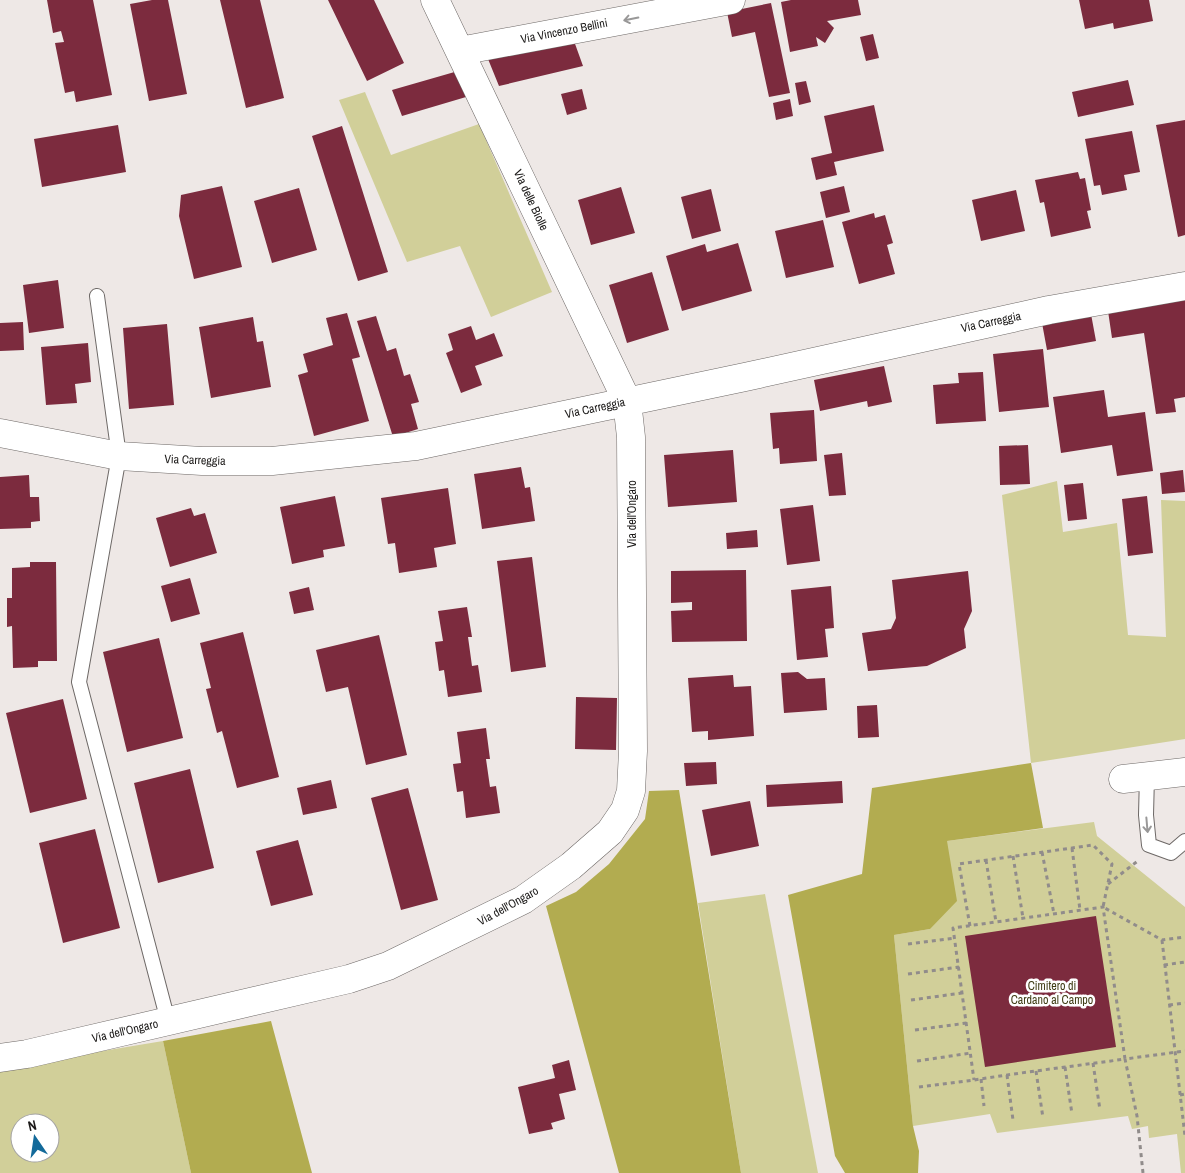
<svg xmlns="http://www.w3.org/2000/svg" width="1185" height="1173" font-family="'Archivo Narrow',sans-serif">
<style>
.green{fill:#d1cf99;fill-rule:evenodd}
.forest{fill:#b2ac50}
.building{fill:#7c2b3e}
.lines{fill:none;stroke-linecap:round;stroke-linejoin:round}
.service-casing{stroke:#6d6866;stroke-width:16}
.minor-casing{stroke:#6d6866;stroke-width:29}
.path{stroke:#918c8b;stroke-width:3;stroke-dasharray:4 4;stroke-linecap:butt}
.service{stroke:#fff;stroke-width:14}
.minor{stroke:#fff;stroke-width:28}
.oneway{stroke:#999898}
.labels{text-anchor:middle;dominant-baseline:central;stroke-width:5;stroke-linejoin:round;paint-order:stroke}
.street-label{font-size:12px;fill:#1c1a19;stroke:#fff}
.park-label{font-size:12px;fill:#3f3d15;stroke:#fff}
</style>
<rect width="100%" height="100%" fill="#eee8e6"/>
<path class="green" d="M 365,92 L 391,155 L 479,124 L 552,292 L 491,317 L 460,246 L 407,262 L 339,100 Z
M 1057,481 L 1063,532 L 1117,523 L 1128,635 L 1166,637 L 1161,500 L 1185,501 L 1185,739 L 1031,763 L 1002,495 Z
M 1094,822 L 1097,836 L 1185,907 L 1185,1173 L 1181,1173 L 1177,1134 L 1149,1138 L 1148,1126 L 1132,1129 L 1128,1116 L 997,1133 L 990,1114 L 913,1126 L 894,935 L 930,929 L 947,841 Z
M 765,894 L 818,1173 L 741,1173 L 698,903 Z
M 163,1041 L 191,1173 L 0,1173 L 0,1068 ZM 20,1123 L 50,1123 L 50,1153 L 20,1153 Z"/>
<path class="forest" d="M 1031,763 L 1043,828 L 947,841 L 957,901 L 930,929 L 894,935 L 913,1126 L 919,1151 L 918,1173 L 845,1173 L 835,1156 L 788,895 L 862,874 L 872,788 Z
M 679,790 L 741,1173 L 619,1173 L 546,906 L 576,892 L 609,864 L 645,819 L 649,791 Z
M 271,1021 L 312,1173 L 191,1173 L 163,1041 Z"/>
<path class="building" d="M 47,0 L 93,0 L 112,95 L 76,102 L 74,91 L 65,93 L 55,43 L 64,42 L 61,31 L 53,33 Z
M 152,0 L 168,0 L 187,94 L 149,101 L 130,4 Z
M 220,0 L 260,0 L 284,98 L 246,108 Z
M 328,0 L 374,0 L 404,63 L 367,81 Z
M 791,0 L 858,0 L 861,15 L 827,21 L 834,28 L 825,43 L 816,37 L 818,46 L 790,52 L 781,2 Z
M 1079,0 L 1149,0 L 1153,21 L 1114,29 L 1113,23 L 1085,29 Z
M 771,3 L 790,93 L 769,97 L 755,32 L 732,37 L 727,12 Z
M 873,34 L 879,58 L 866,61 L 860,37 Z
M 574,41 L 583,66 L 499,86 L 488,59 Z
M 458,71 L 466,97 L 402,116 L 392,90 Z
M 1128,80 L 1134,105 L 1078,117 L 1072,92 Z
M 806,81 L 811,102 L 799,105 L 795,83 Z
M 582,89 L 587,109 L 567,115 L 561,94 Z
M 790,99 L 793,116 L 776,120 L 773,103 Z
M 874,105 L 884,151 L 834,162 L 837,175 L 816,180 L 811,158 L 832,153 L 824,116 Z
M 1185,120 L 1185,235 L 1178,237 L 1156,125 Z
M 118,125 L 126,172 L 42,187 L 34,139 Z
M 342,126 L 388,272 L 358,281 L 312,136 Z
M 1132,131 L 1140,172 L 1124,175 L 1127,190 L 1102,195 L 1100,185 L 1094,186 L 1085,139 Z
M 1078,172 L 1080,179 L 1085,178 L 1091,210 L 1087,211 L 1091,228 L 1051,237 L 1044,202 L 1040,203 L 1035,180 Z
M 222,186 L 242,267 L 194,279 L 179,216 L 181,195 Z
M 844,186 L 850,212 L 826,218 L 820,192 Z
M 621,187 L 635,233 L 591,245 L 578,200 Z
M 299,188 L 317,250 L 272,263 L 254,201 Z
M 711,189 L 721,231 L 692,239 L 681,197 Z
M 1016,190 L 1025,231 L 981,241 L 972,200 Z
M 874,213 L 875,218 L 885,215 L 893,243 L 887,245 L 895,274 L 859,284 L 842,222 Z
M 823,220 L 834,267 L 786,278 L 775,231 Z
M 738,243 L 752,291 L 682,311 L 666,256 L 705,244 L 707,252 Z
M 652,272 L 669,330 L 627,343 L 609,285 Z
M 58,280 L 64,328 L 29,333 L 23,285 Z
M 1185,299 L 1185,397 L 1174,399 L 1176,412 L 1156,414 L 1144,333 L 1112,338 L 1108,311 Z
M 347,313 L 360,357 L 352,359 L 369,421 L 314,436 L 298,375 L 308,372 L 303,354 L 333,345 L 326,318 Z
M 1091,314 L 1096,341 L 1047,350 L 1042,323 Z
M 376,316 L 387,351 L 396,348 L 404,376 L 410,374 L 419,402 L 411,404 L 418,429 L 393,437 L 357,321 Z
M 253,317 L 257,342 L 263,341 L 271,387 L 211,398 L 199,327 Z
M 23,322 L 24,350 L 0,351 L 0,323 Z
M 167,324 L 174,405 L 129,409 L 123,328 Z
M 471,326 L 476,340 L 494,333 L 503,356 L 475,366 L 482,385 L 461,393 L 446,353 L 453,350 L 448,334 Z
M 88,343 L 91,382 L 75,384 L 77,403 L 46,405 L 41,347 Z
M 1043,349 L 1049,407 L 999,412 L 993,354 Z
M 884,366 L 892,402 L 868,407 L 867,401 L 820,411 L 814,380 Z
M 983,372 L 986,421 L 936,424 L 933,385 L 959,383 L 958,373 Z
M 1104,390 L 1108,417 L 1145,412 L 1153,471 L 1117,476 L 1112,445 L 1061,453 L 1053,397 Z
M 814,410 L 817,461 L 780,464 L 779,448 L 773,449 L 770,413 Z
M 1028,445 L 1030,484 L 1000,485 L 999,446 Z
M 733,450 L 737,502 L 668,507 L 664,455 Z
M 842,453 L 846,495 L 829,496 L 824,455 Z
M 521,467 L 525,488 L 530,487 L 535,521 L 482,529 L 474,474 Z
M 1183,470 L 1185,492 L 1162,494 L 1160,473 Z
M 29,475 L 30,497 L 39,497 L 40,521 L 31,522 L 31,528 L 0,529 L 0,477 Z
M 1083,483 L 1087,519 L 1068,521 L 1064,485 Z
M 448,488 L 456,544 L 434,548 L 437,567 L 399,573 L 395,543 L 388,544 L 381,498 Z
M 335,496 L 345,546 L 323,550 L 324,557 L 292,564 L 280,507 Z
M 1147,496 L 1153,553 L 1128,556 L 1122,499 Z
M 813,505 L 820,561 L 787,565 L 780,509 Z
M 191,508 L 194,516 L 205,513 L 217,553 L 170,567 L 156,518 Z
M 757,530 L 758,547 L 727,549 L 726,533 Z
M 532,557 L 546,667 L 511,672 L 497,561 Z
M 30,562 L 56,562 L 57,661 L 38,661 L 38,667 L 13,668 L 12,626 L 7,627 L 7,598 L 12,598 L 12,568 L 30,567 Z
M 746,570 L 747,641 L 672,642 L 671,611 L 692,610 L 692,602 L 671,603 L 671,571 Z
M 968,571 L 972,611 L 964,629 L 966,648 L 927,666 L 868,671 L 862,633 L 891,629 L 896,618 L 892,580 Z
M 190,578 L 200,614 L 171,622 L 161,586 Z
M 831,586 L 834,628 L 825,629 L 828,657 L 797,660 L 791,590 Z
M 309,587 L 314,610 L 294,614 L 289,592 Z
M 467,607 L 472,637 L 468,637 L 472,666 L 478,665 L 482,692 L 448,697 L 444,670 L 439,671 L 435,642 L 443,641 L 438,611 Z
M 243,632 L 279,777 L 237,788 L 222,731 L 217,733 L 206,689 L 211,688 L 200,643 Z
M 379,635 L 407,755 L 366,765 L 348,687 L 326,692 L 316,650 Z
M 159,638 L 183,738 L 127,752 L 103,652 Z
M 798,672 L 807,679 L 825,678 L 827,710 L 784,713 L 781,673 Z
M 733,675 L 734,687 L 751,686 L 754,736 L 708,740 L 708,731 L 692,732 L 688,678 Z
M 576,697 L 617,698 L 616,750 L 575,749 Z
M 63,699 L 87,799 L 30,813 L 6,713 Z
M 877,705 L 879,737 L 858,738 L 857,706 Z
M 486,728 L 490,759 L 486,759 L 490,787 L 496,786 L 500,813 L 466,818 L 463,791 L 457,792 L 453,764 L 461,763 L 457,732 Z
M 716,762 L 717,784 L 686,786 L 684,763 Z
M 190,769 L 214,868 L 158,883 L 134,783 Z
M 331,780 L 337,808 L 303,815 L 297,788 Z
M 842,781 L 843,803 L 767,807 L 766,785 Z
M 408,788 L 438,900 L 401,910 L 371,798 Z
M 750,801 L 759,846 L 711,856 L 702,810 Z
M 95,829 L 120,928 L 63,943 L 39,843 Z
M 298,840 L 313,895 L 271,906 L 256,851 Z
M 1096,916 L 1116,1047 L 985,1067 L 965,936 Z
M 569,1060 L 576,1090 L 559,1094 L 565,1119 L 551,1123 L 553,1129 L 529,1134 L 518,1087 L 555,1078 L 552,1065 Z"/>
<g class="lines">
<defs>
<path id="service" d="M 97,296 L 119,456 L 79,682 L 168,1021
M 1147,776 L 1146,815 L 1149,845 L 1171,853 L 1185,841"/>
<path id="minor" d="M 460,51 L 731,0
M 0,433 L 119,456 L 202,461 L 272,461 L 416,446 L 745,377 L 1049,310 L 1185,286
M 1123,779 L 1185,772
M 0,1058 L 27,1054 L 349,979 L 388,966 L 523,900 L 571,866 L 610,832 L 625,810 L 631,791 L 633,751 L 631,437 L 627,401 L 435,0"/>
</defs>
<use href="#service" class="service-casing"/>
<use href="#minor" class="minor-casing"/>
<path class="path" d="M 1072,848 L 1080,910
M 1042,852 L 1054,914
M 1013,856 L 1023,918
M 986,860 L 996,922
M 1108,884 L 1139,860
M 970,926 L 959,864 L 1093,845 L 1112,864 L 1103,907 L 1162,940 L 1185,937
M 1162,940 L 1185,1136
M 908,944 L 955,938
M 1164,965 L 1185,962
M 908,974 L 959,967
M 911,1000 L 962,993
M 1169,1005 L 1185,1003
M 915,1030 L 967,1023
M 917,1061 L 971,1053
M 1093,1063 L 1100,1110
M 1065,1067 L 1072,1114
M 1036,1071 L 1043,1118
M 1007,1075 L 1013,1120
M 981,1079 L 984,1106
M 919,1087 L 974,1080 C 1024,1072 1075,1066 1125,1059 L 1103,907 L 953,928 L 974,1080
M 1180,1095 L 1185,1094
M 1143,1173 L 1137,1116 L 1125,1059 L 1185,1051"/>
<use href="#service" class="service"/>
<use href="#minor" class="minor"/>
</g>
<defs><path id="oneway-shaft" d="M-6 0H5M1.5-3L5.5 0L1.5 3" fill="none" stroke-width="1.6" stroke-linecap="round" stroke-linejoin="round" transform="scale(1.25)"/></defs>
<g class="oneway">
<use href="#oneway-shaft" transform="translate(631 19) rotate(169)"/>
<use href="#oneway-shaft" transform="translate(1147 825) rotate(85)"/>
</g>
<g class="labels">
<g class="street-label">
<text transform="translate(564 31) rotate(-11)">Via Vincenzo Bellini</text>
<text transform="translate(531 200) rotate(65)">Via delle Biolle</text>
<text transform="translate(991 322) rotate(-12)">Via Carreggia</text>
<text transform="translate(595 408) rotate(-12)">Via Carreggia</text>
<text transform="translate(195 460) rotate(2)">Via Carreggia</text>
<text transform="translate(632 514) rotate(-90)">Via dell'Ongaro</text>
<text transform="translate(508 906) rotate(-29)">Via dell'Ongaro</text>
<text transform="translate(125 1031) rotate(-13)">Via dell'Ongaro</text>
</g>
<g class="park-label">
<text x="1052" y="986">Cimitero di<tspan x="1052" dy="14">Cardano al Campo</tspan></text>
</g>
</g>
<g transform="translate(35 1138) rotate(347)"><circle r="24" fill="#ffffff" stroke="#a4a3a3"/>
<path d="M0-4L9 19L0 12L-9 19Z" fill="#136a9a"/>
<text y="-8" font-size="14" font-weight="bold" text-anchor="middle" fill="#1c1a19">N</text>
</g>
</svg>
